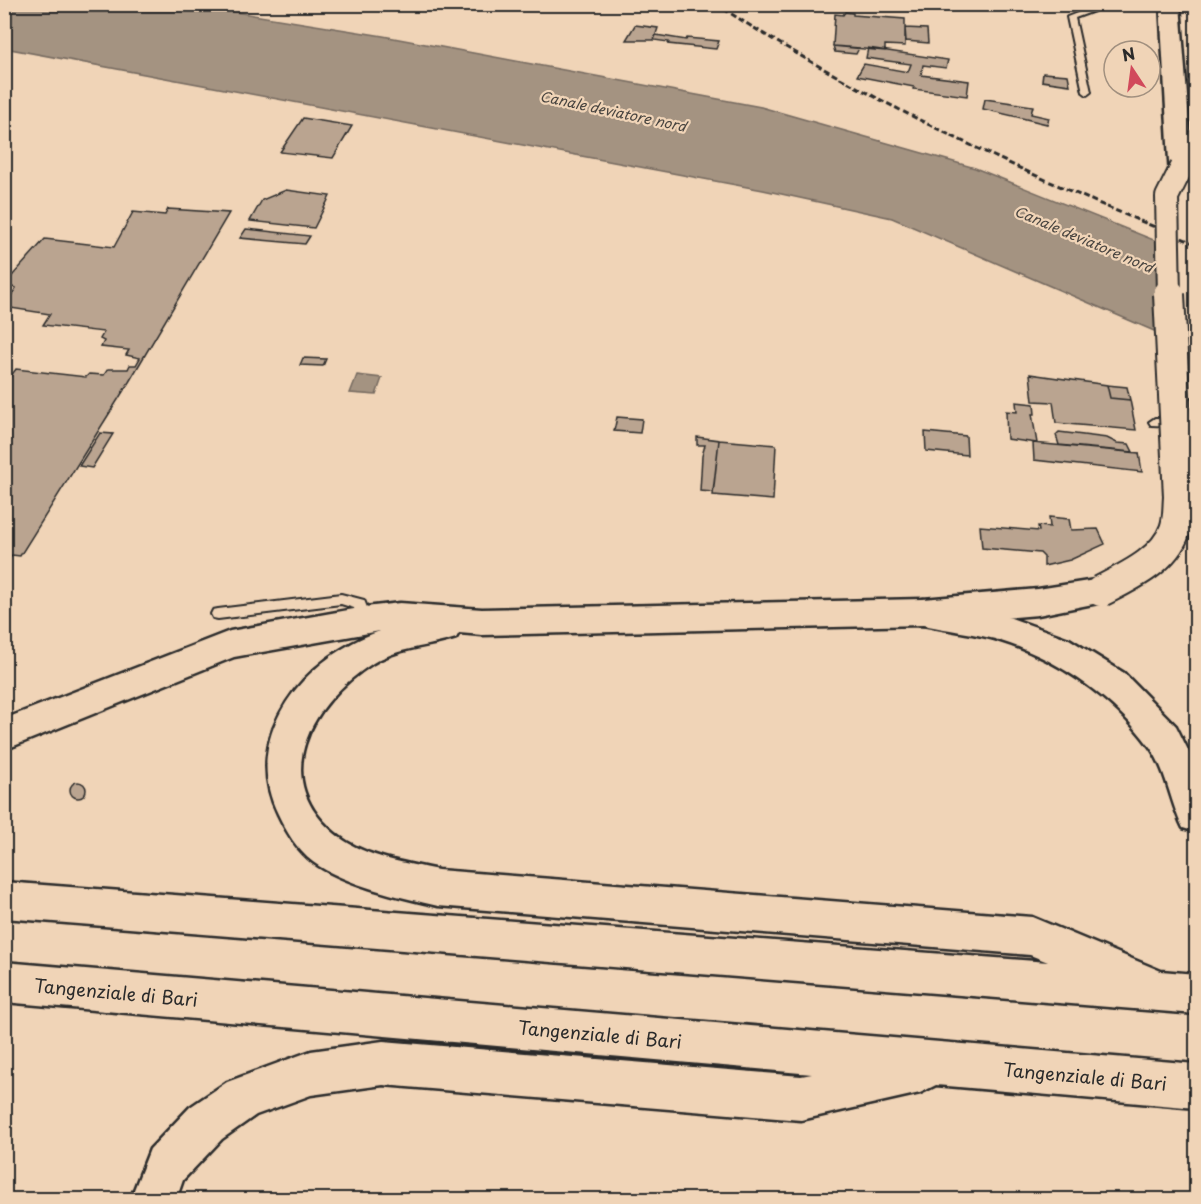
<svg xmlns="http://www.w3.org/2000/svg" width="1201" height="1204" font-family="'Playpen Sans',sans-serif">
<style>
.water{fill:#a49381;stroke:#74695f;stroke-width:1.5}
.building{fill:#baa490;stroke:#2b2b2b;stroke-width:1.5}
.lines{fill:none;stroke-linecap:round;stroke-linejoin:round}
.lane-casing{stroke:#2b2b2b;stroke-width:4}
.primary-casing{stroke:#2b2b2b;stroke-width:5}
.highway-casing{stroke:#2b2b2b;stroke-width:5}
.lane{fill:#f0d4b7;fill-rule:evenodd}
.primary{fill:#f0d4b7;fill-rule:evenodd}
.highway{fill:#f0d4b7;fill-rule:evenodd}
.rail{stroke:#2b2b2b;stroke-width:3;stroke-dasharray:6 3;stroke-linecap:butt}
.primary-bridge-far1-casing{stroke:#2b2b2b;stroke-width:26;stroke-linecap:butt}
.primary-bridge-casing{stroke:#2b2b2b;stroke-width:34;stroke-linecap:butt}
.primary-bridge-far1{stroke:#f0d4b7;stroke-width:22}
.primary-bridge{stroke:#f0d4b7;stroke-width:30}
.labels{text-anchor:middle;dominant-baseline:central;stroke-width:4.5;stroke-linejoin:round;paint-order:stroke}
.far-water-label{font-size:14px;font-style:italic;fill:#494540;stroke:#f0d4b7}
.near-street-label{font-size:18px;fill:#2b2b2b;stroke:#f0d4b7}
</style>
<rect width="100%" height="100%" fill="#f0d4b7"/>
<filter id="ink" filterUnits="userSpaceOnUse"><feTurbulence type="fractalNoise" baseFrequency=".0167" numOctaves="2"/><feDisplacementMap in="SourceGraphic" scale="12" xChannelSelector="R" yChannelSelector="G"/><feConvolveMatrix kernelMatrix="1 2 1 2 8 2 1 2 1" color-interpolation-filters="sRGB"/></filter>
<g filter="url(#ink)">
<path class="water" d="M 4,5 L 192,5 L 383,36 L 761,107 L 975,168 L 1196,257 L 1196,349 L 892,218 L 763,190 L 5,48 Z
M 357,375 L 382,378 L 376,395 L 350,393 Z"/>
<path class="building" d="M 845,12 L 853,13 L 853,15 L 905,19 L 905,46 L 885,45 L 885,51 L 833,46 L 835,14 L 843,15 Z
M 635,25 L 658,28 L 654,40 L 626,40 Z
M 905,28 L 927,29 L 928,43 L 906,41 Z
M 656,35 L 686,40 L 687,38 L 719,41 L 716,49 L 668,44 L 669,42 L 654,40 Z
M 833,46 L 859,48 L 856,54 L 835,52 Z
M 868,48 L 948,60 L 946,68 L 923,65 L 921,75 L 969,81 L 967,96 L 913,89 L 914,87 L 857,76 L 864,64 L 908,72 L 911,64 L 866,58 Z
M 1043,73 L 1068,75 L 1070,85 L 1042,81 Z
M 985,99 L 1033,106 L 1031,114 L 1049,118 L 1047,124 L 983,109 Z
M 303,118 L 352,126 L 333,158 L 280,152 Z
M 286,190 L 330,196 L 314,228 L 250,221 L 262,200 Z
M 168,209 L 229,213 L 129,382 L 20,556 L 12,555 L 4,569 L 4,385 L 16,369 L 86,377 L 89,374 L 104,375 L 108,369 L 128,369 L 130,365 L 136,365 L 140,358 L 126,355 L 129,350 L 101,347 L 104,341 L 100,339 L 104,332 L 43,325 L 50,314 L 4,307 L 16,288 L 4,285 L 45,239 L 114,247 L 133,212 L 165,215 Z
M 246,229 L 310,236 L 305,244 L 240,238 Z
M 303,358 L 326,359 L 323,366 L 300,365 Z
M 1030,374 L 1107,385 L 1110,398 L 1130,400 L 1136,430 L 1056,423 L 1053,402 L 1033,401 Z
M 1107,385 L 1127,387 L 1130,400 L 1110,398 Z
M 1016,402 L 1034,404 L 1035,414 L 1032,414 L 1037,443 L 1007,439 L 1006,411 L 1017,412 Z
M 617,417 L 642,419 L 640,433 L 614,431 Z
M 925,432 L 966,436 L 967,455 L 926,451 Z
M 1059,432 L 1107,438 L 1117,443 L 1129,444 L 1133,452 L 1059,445 L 1056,435 Z
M 100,433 L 113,434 L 92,468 L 79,466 Z
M 697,437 L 719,440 L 713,492 L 700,491 L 702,456 L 705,445 L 697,445 Z
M 719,440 L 776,445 L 773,500 L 713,495 Z
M 1033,443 L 1139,453 L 1142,472 L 1034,460 Z
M 1049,517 L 1069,519 L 1071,530 L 1098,529 L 1105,544 L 1070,560 L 1044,566 L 1044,557 L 1040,553 L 982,548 L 980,526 L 1039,531 L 1038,526 L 1050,527 Z
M70 790a8 8 0 1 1 16 0a8 8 0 1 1-16 0Z"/>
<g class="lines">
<defs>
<path id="lane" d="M 1083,4 L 1091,4 L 1094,11 L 1075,18 L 1091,92 L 1087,95 L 1083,92 L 1067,17 L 1085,10 Z
M 1155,418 L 1196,419 L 1196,427 L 1151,425 L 1149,422 Z
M 341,594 L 364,600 L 372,620 L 370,624 L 360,624 L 354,608 L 341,604 L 218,619 L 213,618 L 211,614 L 213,610 L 218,609 Z"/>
<path id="primary" d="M 1160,4 L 1180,4 L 1196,215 L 1196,397 L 1186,395 L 1182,388 Z
M 1101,579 L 1113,582 L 1117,591 L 1113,600 L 1038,615 L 923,625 L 911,621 L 906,612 L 911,603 L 923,599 L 1038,589 Z"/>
<path id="highway" d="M 923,599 L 1011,618 L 1069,639 L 1124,673 L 1176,726 L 1196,766 L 1196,832 L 1183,828 C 1170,802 1167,771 1150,747 C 1113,696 1055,657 995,639 C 972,633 947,630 923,625 L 482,635 L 459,633 L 456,638 C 428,647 398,648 373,663 C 310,703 266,781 339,837 C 365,857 406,863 438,870 L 1032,917 L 1161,971 L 1196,974 L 1196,1014 L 4,918 L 4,882 L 1048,962 L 1030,955 L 438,906 C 400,897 345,885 313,862 C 297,850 286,831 278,814 C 239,735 306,656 380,631 L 234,657 L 4,750 L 4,719 L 230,631 L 365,607 L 400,603 L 482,609 Z
M 4,962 L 1196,1064 L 1196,1108 L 936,1085 L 920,1093 L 801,1120 L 383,1085 L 311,1095 L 256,1115 L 222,1139 L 183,1180 L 176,1200 L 130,1200 L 150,1149 L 190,1107 L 227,1082 L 311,1051 L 383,1041 L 801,1076 L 812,1074 L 4,1002 Z"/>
</defs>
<use href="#lane" class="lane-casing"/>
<use href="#primary" class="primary-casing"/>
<use href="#highway" class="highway-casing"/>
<use href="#lane" class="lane"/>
<use href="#primary" class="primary"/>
<use href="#highway" class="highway"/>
<path class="rail" d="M 716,4 C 868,102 1029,176 1196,244"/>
<defs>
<path id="primary-bridge-far1" d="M 1169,295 L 1167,197 L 1182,167"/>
<path id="primary-bridge" d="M 1101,591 C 1128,577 1164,561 1175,530 C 1179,519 1178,508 1179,497 L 1169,294"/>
</defs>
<use href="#primary-bridge-far1" class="primary-bridge-far1-casing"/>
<use href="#primary-bridge" class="primary-bridge-casing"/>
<use href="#primary-bridge-far1" class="primary-bridge-far1"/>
<use href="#primary-bridge" class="primary-bridge"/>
</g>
</g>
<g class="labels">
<g class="far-water-label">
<text transform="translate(613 111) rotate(12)">Canale deviatore nord</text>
<text transform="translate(1084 239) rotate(23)">Canale deviatore nord</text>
</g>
<g class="near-street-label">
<text transform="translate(116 992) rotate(5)">Tangenziale di Bari</text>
<text transform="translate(600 1034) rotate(5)">Tangenziale di Bari</text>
<text transform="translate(1085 1076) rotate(5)">Tangenziale di Bari</text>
</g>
</g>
<rect width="1201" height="1204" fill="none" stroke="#f0d4b7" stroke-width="24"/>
<rect x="12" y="12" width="1177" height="1180" fill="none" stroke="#2b2b2b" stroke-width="2" filter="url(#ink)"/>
<g transform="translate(1132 69) rotate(347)"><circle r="28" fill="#f0d4b7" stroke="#a1907f" stroke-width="1.5"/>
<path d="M0-4.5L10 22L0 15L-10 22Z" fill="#d1495b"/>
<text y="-9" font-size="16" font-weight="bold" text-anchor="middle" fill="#2b2b2b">N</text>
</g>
</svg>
